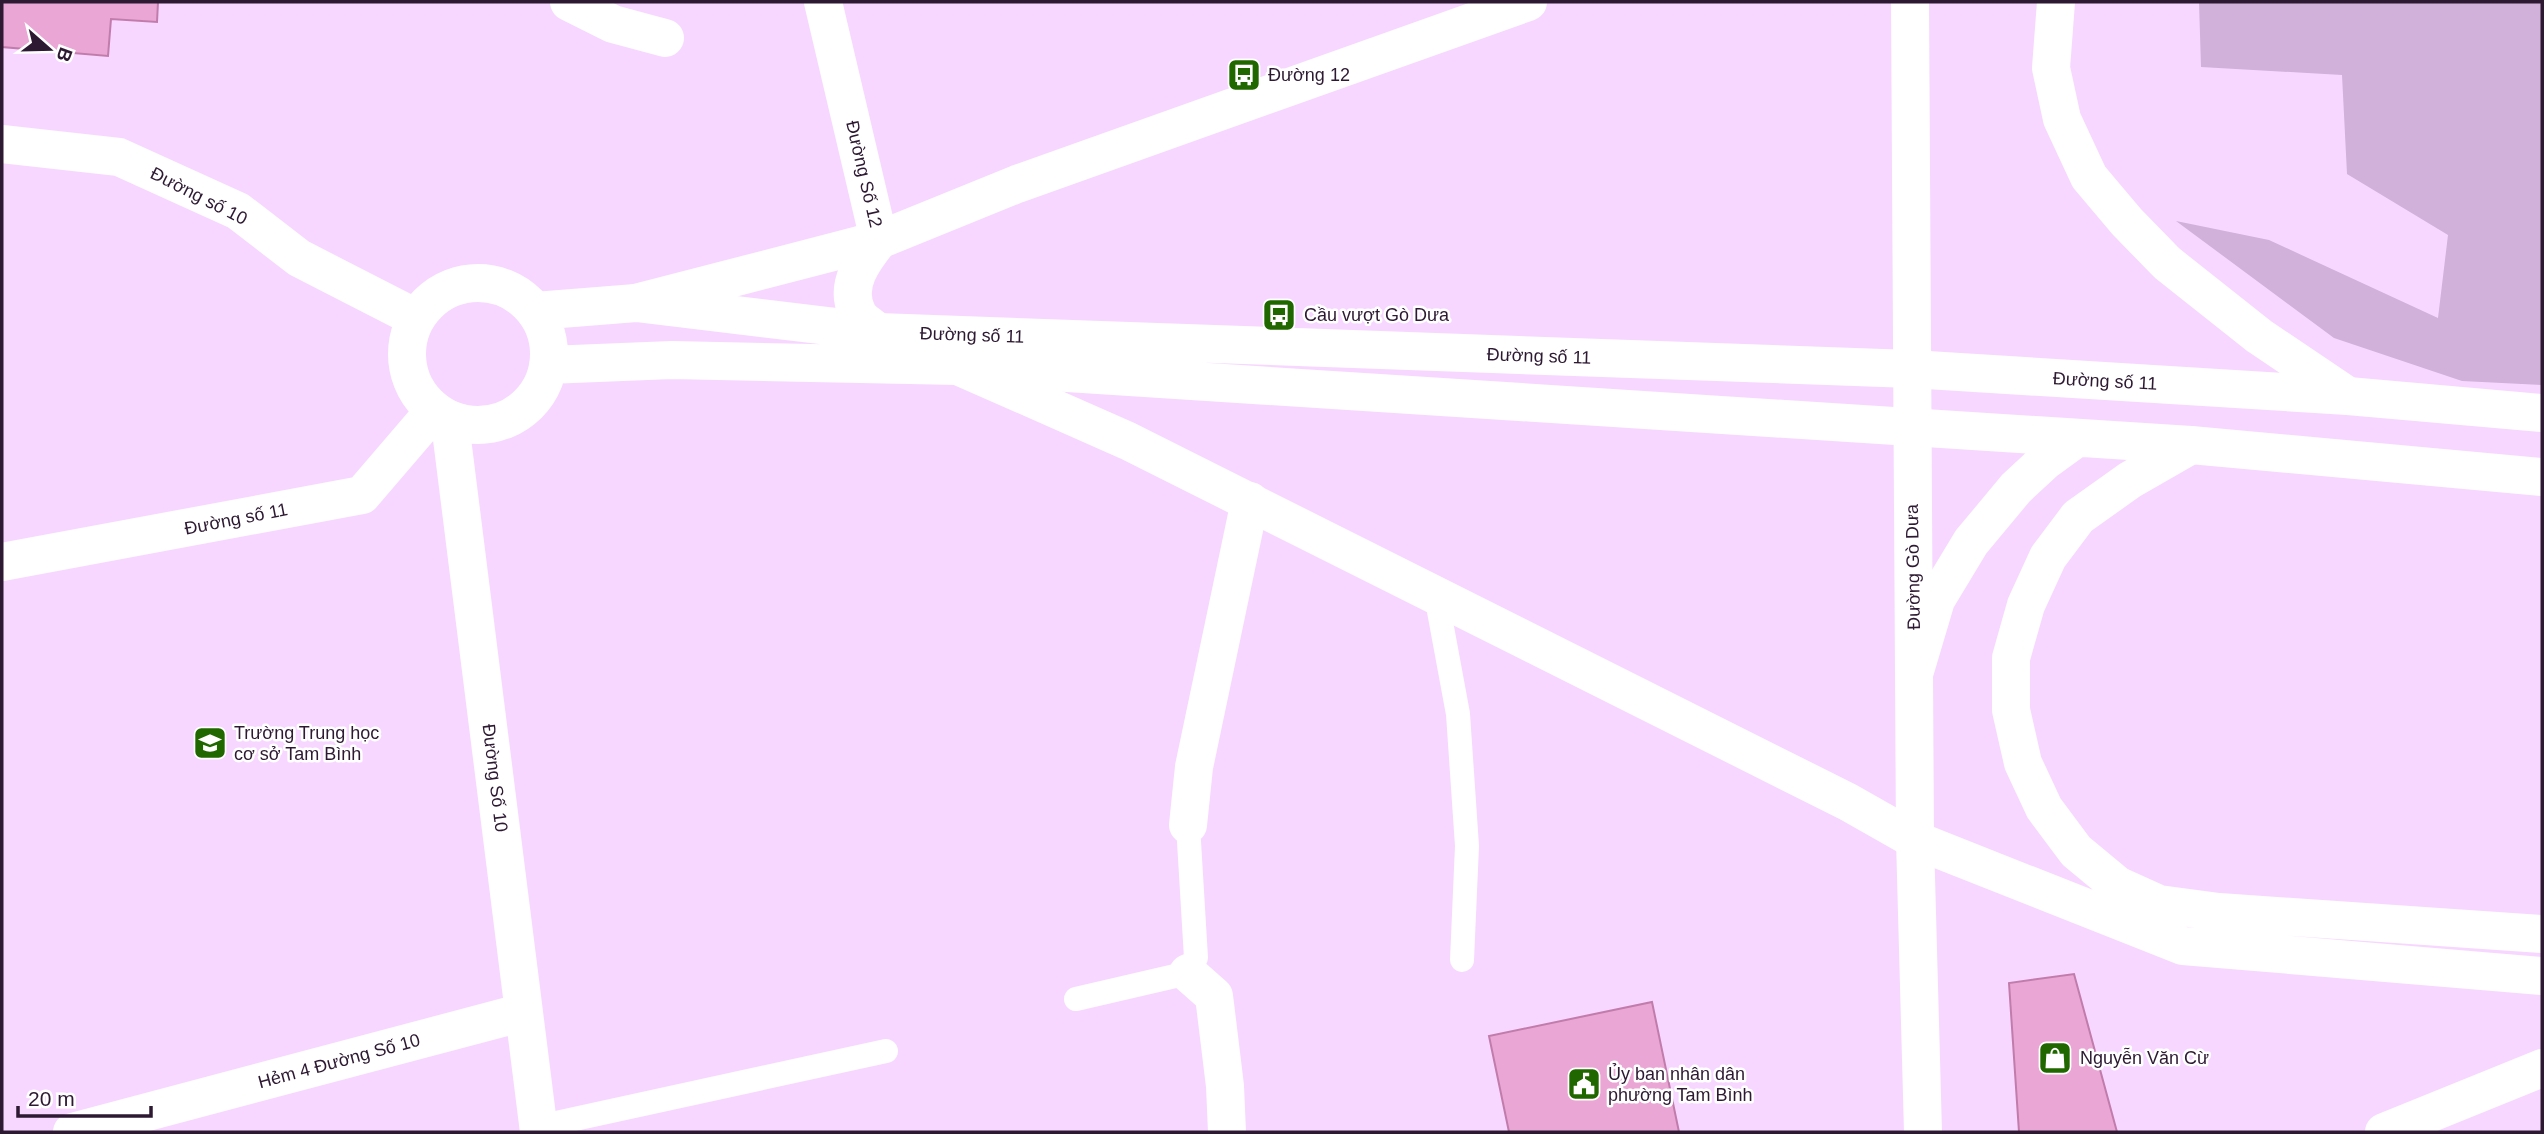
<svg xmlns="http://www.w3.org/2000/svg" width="2544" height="1134" font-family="Helvetica,sans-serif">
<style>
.green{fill:#d1b0d9}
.building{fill:#eaa6d4;stroke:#c17cab;stroke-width:2}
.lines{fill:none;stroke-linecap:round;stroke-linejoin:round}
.lane{stroke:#fff;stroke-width:24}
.street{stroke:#fff;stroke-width:38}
.secondary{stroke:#fff;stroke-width:38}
.primary{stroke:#fff;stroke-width:38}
.highway{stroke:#fff;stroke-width:38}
.labels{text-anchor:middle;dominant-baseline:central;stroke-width:5;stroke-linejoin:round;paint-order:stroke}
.poi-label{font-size:18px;fill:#2d1932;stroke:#fff;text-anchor:start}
.street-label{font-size:18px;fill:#2d1932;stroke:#fff}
</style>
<rect width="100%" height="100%" fill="#f7d7ff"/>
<path class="green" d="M 2199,2 L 2542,2 L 2542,385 L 2462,381 L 2334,338 L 2176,221 L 2269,240 L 2438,318 L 2448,235 L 2347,174 L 2342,75 L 2201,67 Z"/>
<path class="building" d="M 2,2 L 158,2 L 157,22 L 111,19 L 108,56 L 2,47 Z
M 2074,974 L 2117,1132 L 2019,1132 L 2009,983 Z
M 1652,1002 L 1679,1132 L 1509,1132 L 1489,1036 Z"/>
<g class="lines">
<path class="lane" d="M 1436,595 L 1458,714 L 1467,846 L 1462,960
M 1188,825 L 1196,958
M 1076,999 L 1188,973
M 538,1127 L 886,1051"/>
<path class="street" d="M 569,2 L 613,24 L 665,38
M 823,2 L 879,240 C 863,260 844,285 857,312 C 860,320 871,326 878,332
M 2,144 L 119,157 L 238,211 L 299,258 L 416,318
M 450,423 L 539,1132
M 2,562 L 362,495 L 434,411
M 1188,825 L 1194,767 L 1250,501
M 1188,973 L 1214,996 L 1225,1086 L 1227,1132
M 72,1132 L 524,1012"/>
<path class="secondary" d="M 1910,2 L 1915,840 L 1923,1132
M 2384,1132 L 2542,1068"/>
<path class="primary" d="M407 354a71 71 0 1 1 142 0a71 71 0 1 1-142 0Z
M 535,311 L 636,303 L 878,332 L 1911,369 L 2348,396 L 2542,413
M 548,365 L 672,360 L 958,366 L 2191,445 L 2542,477
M 1914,674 L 1936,600 L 1971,542 L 2016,488 L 2044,462 L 2077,438"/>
<path class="highway" d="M 2056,2 L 2051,68 L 2062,119 L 2089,177 L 2127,222 L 2167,263 L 2259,336 L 2348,396
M 636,303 L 879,240 L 1017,184 L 1528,2
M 958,366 L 1128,441 L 1848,802 L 1915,840 L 2183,946 L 2542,976
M 2191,445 L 2130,480 L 2078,517 L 2048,557 L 2026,605 L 2011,658 L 2011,710 L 2023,763 L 2044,808 L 2076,851 L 2117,885 L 2159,904 L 2219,912 L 2542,934"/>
</g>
<defs>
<symbol id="bus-square" viewBox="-11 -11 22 22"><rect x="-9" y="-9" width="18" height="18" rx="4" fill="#206700" stroke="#fff"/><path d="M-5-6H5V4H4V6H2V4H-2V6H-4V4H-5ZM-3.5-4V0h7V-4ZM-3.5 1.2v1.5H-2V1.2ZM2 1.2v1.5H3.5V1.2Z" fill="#fff"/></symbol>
<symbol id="school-square" viewBox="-11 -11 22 22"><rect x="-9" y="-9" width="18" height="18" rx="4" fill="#206700" stroke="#fff"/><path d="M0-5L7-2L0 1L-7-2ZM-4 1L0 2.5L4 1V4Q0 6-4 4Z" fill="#fff"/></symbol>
<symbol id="shop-square" viewBox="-11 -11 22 22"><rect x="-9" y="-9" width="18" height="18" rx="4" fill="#206700" stroke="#fff"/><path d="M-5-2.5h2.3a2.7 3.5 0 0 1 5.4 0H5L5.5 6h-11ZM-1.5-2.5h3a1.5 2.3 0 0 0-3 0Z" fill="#fff"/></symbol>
<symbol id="civic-square" viewBox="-11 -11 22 22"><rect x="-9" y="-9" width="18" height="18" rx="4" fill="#206700" stroke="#fff"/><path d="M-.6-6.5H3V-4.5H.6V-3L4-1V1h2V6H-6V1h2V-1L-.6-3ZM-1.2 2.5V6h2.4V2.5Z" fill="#fff"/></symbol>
</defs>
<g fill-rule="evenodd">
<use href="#bus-square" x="1225" y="56" width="38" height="38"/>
<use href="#bus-square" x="1260" y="296" width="38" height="38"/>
<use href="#school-square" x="191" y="724" width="38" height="38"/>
<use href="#shop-square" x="2036" y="1039" width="38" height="38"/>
<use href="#civic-square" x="1565" y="1065" width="38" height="38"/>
</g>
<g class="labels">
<g class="poi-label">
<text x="1268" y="75">Đường 12</text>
<text x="1304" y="315">Cầu vượt Gò Dưa</text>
<text x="234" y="733">Trường Trung học<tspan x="234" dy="21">cơ sở Tam Bình</tspan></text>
<text x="2080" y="1058">Nguyễn Văn Cừ</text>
<text x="1608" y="1074">Ủy ban nhân dân<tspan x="1608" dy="21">phường Tam Bình</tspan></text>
</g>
<g class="street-label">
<text transform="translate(864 174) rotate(77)">Đường Số 12</text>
<text transform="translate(199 196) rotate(27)">Đường số 10</text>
<text transform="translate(972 335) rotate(2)">Đường số 11</text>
<text transform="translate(1539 356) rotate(2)">Đường số 11</text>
<text transform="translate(2105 381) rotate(3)">Đường số 11</text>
<text transform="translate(236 519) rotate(-11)">Đường số 11</text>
<text transform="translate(1913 567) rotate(-91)">Đường Gò Dưa</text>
<text transform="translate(495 778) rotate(83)">Đường Số 10</text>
<text transform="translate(339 1061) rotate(-15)">Hẻm 4 Đường Số 10</text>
</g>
</g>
<rect width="2544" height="1134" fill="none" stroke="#2d1932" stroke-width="7"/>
<g transform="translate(49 49) rotate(110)" stroke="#ffffff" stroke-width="5" paint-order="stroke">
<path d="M0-5L12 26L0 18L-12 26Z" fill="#2d1932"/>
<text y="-10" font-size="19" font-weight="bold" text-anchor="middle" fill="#2d1932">B</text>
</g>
<path d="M18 1106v10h133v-10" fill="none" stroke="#2d1932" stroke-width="3.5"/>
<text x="28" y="1106" font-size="21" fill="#2d1932" stroke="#ffffff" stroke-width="5" paint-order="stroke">20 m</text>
</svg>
